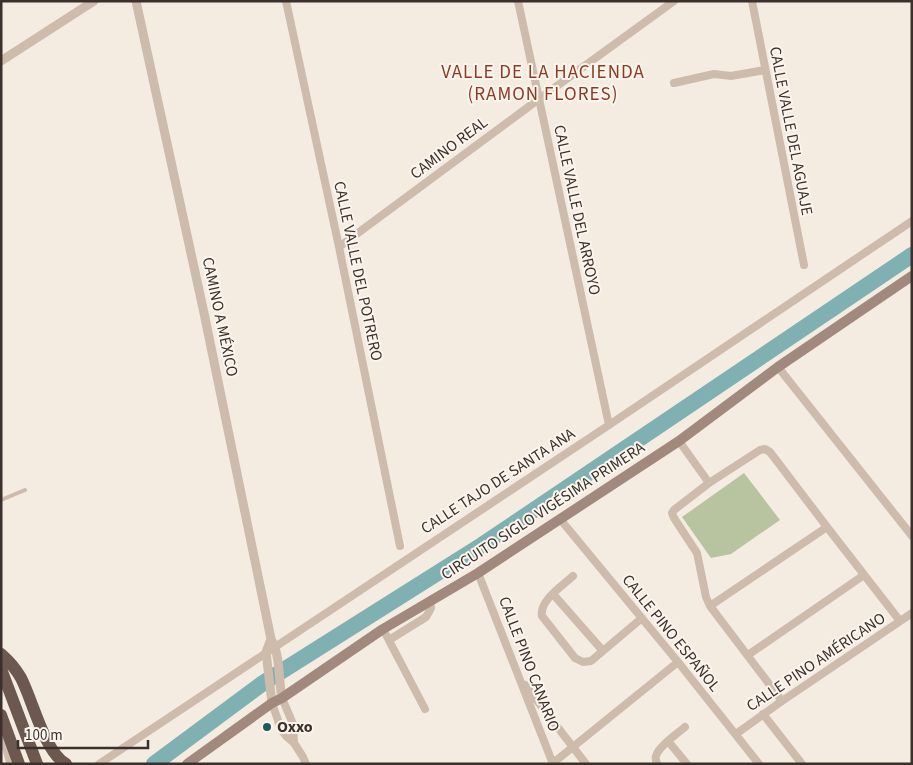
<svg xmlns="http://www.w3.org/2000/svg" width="913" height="765" font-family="'Source Sans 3',sans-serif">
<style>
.green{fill:#b8c4a0}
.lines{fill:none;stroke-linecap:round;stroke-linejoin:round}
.river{stroke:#7fb0b2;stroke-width:16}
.service{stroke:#cdbbac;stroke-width:4}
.minor{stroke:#cdbbac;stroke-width:8}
.tertiary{stroke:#cdbbac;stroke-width:9}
.secondary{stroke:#a18a7d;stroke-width:10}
.trunk{stroke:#6c584f;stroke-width:12}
.poi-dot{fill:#1f5a5e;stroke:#fbf5ee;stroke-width:2}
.labels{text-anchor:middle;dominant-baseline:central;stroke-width:4;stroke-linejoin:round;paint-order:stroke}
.street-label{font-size:16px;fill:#3b302b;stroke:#fbf5ee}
.poi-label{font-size:16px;font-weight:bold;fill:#3b302b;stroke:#fbf5ee;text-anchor:start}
.quarter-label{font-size:19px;letter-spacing:1px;fill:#8c3b22;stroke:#fbf5ee}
</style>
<rect width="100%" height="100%" fill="#f4ebe1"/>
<path class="green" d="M 744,473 L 780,520 L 731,554 L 711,558 L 682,517 Z"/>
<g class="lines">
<path class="river" d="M 154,764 L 263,683 L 482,545 L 912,255"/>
<path class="service" d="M 1,500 L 25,490"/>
<path class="minor" d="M 286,1 L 339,247 L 400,546
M 518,1 L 609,425
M 752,1 L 804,265
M 674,83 L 714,74 L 731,76 L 765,70
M 339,247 L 539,99 L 674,1
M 778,367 L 912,536
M 679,441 L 709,483
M 560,519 L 678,662 L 759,764
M 478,573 L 553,764
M 573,576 C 562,586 539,601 542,616 L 575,658 L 583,662 L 591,661 L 642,618
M 553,594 L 603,651
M 710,606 L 827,527
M 383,629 L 425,709
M 389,640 L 426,617 L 431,608 L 430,601
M 748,655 L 864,575
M 525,685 L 586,764
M 282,698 L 293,724 L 294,743
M 782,701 L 710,606 L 706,597 L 697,553 L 674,518 L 672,513 L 674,510 L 709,483 L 760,450 L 765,449 L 770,452 L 827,527 L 900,621
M 272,703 L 281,729 L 286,736 L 294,743 L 303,757 L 306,764
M 763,714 L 802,764
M 736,734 L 782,701 L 912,613
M 668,741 L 687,764
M 553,763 L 678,662
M 99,764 L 609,425 L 912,221
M 657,764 C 656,760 655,759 656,756 C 658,747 678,733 685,727"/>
<path class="tertiary" d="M 136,1 L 204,313 L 271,639 C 281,657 278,678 282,698
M 1,61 L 94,1
M 271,639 L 266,652 L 272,703
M 4,738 L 11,764"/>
<path class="secondary" d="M 187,764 L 272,703 L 282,698 L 383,629 L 478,573 L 679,441 L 778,367 L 912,276"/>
<path class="trunk" d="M 1,654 C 9,661 16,669 21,678 C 33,701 44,751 66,764
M 1,669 L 37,764
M 1,715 L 19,764"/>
</g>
<circle class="poi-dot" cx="267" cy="727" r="5"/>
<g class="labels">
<g class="street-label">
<text transform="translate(791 131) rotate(79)">CALLE VALLE DEL AGUAJE</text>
<text transform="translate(449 148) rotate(-37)">CAMINO REAL</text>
<text transform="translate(577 210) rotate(78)">CALLE VALLE DEL ARROYO</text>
<text transform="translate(358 271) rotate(78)">CALLE VALLE DEL POTRERO</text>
<text transform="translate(220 317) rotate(78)">CAMINO A MÉXICO</text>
<text transform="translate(498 481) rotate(-33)">CALLE TAJO DE SANTA ANA</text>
<text transform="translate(543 511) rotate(-33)">CIRCUITO SIGLO VIGÉSIMA PRIMERA</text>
<text transform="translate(671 633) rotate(51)">CALLE PINO ESPAÑOL</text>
<text transform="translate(816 662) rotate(-34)">CALLE PINO AMÉRICANO</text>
<text transform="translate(529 664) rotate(69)">CALLE PINO CANARIO</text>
</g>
<g class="poi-label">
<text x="277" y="727">Oxxo</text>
</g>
<g class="quarter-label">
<text x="543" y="72">VALLE DE LA HACIENDA<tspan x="543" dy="22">(RAMON FLORES)</tspan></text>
</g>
</g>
<rect width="913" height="765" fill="none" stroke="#3b302b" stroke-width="5"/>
<path d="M18 740v8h130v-8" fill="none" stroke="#3b302b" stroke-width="2.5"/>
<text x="25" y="740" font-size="15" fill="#3b302b" stroke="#fbf5ee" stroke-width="4" paint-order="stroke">100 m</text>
</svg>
